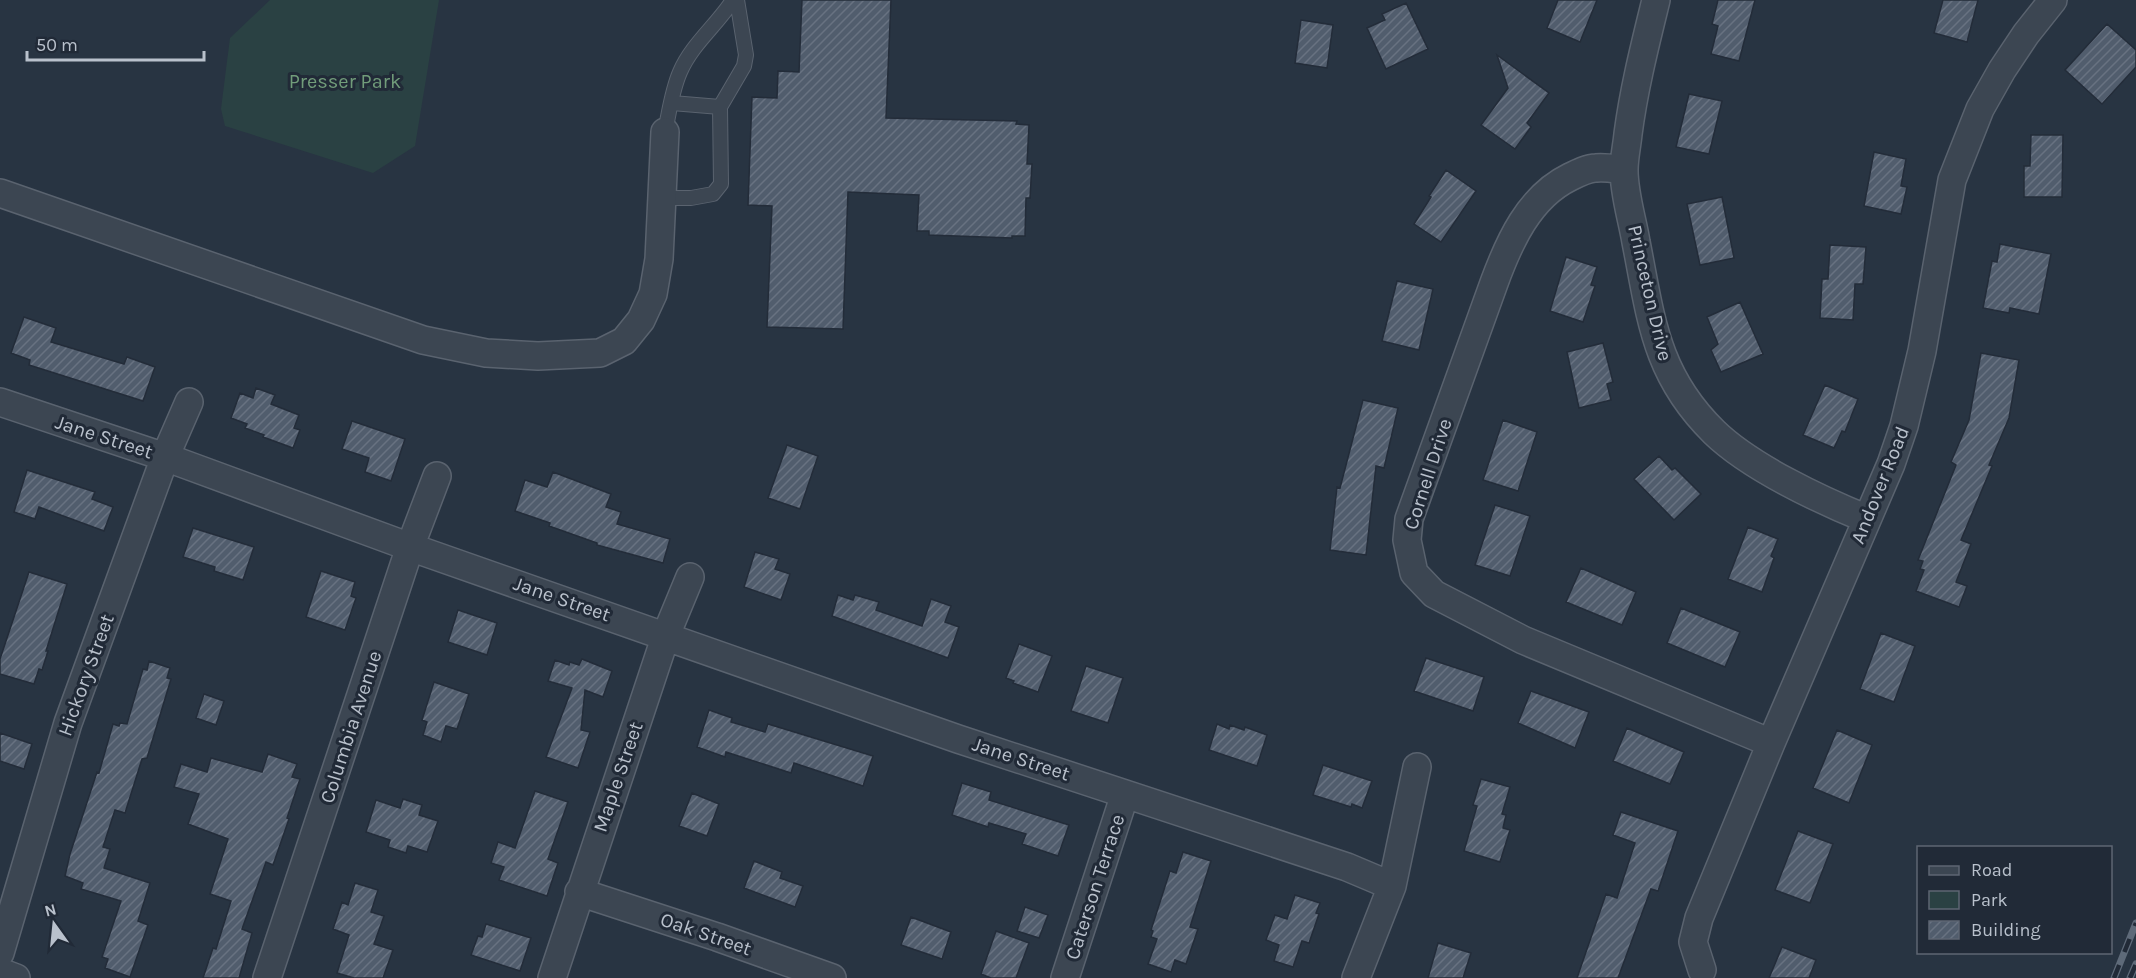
<svg xmlns="http://www.w3.org/2000/svg" width="2136" height="978" font-family="Karla,sans-serif">
<style>
.green{fill:#2a4143}
.building{fill:url(#building-hatch);stroke:#232c39;stroke-width:1.5}
.lines{fill:none;stroke-linecap:round;stroke-linejoin:round}
.service-casing{stroke:#5a636f;stroke-width:16}
.minor-casing{stroke:#5a636f;stroke-width:30}
.service{stroke:#3c4652;stroke-width:14}
.minor{stroke:#3c4652;stroke-width:27}
.rail-casing{stroke:#5e6a79;stroke-width:7}
.rail{stroke:#212a37;stroke-width:4.5;stroke-dasharray:14;stroke-linecap:butt}
.labels{text-anchor:middle;dominant-baseline:central;stroke-width:6;stroke-linejoin:round;paint-order:stroke}
.park-label{font-size:20px;fill:#719c7a;stroke:#212a37}
.street-label{font-size:20px;fill:#b9c1cc;stroke:#212a37}
</style>
<defs>
<pattern id="building-hatch" width="6" height="6" patternUnits="userSpaceOnUse" patternTransform="scale(1.5)"><rect width="6" height="6" fill="#515d6d"/><path d="M-1 1l2-2M0 6l6-6M5 7l2-2" fill="none" stroke="#687281"/></pattern>
</defs>
<rect width="100%" height="100%" fill="#283442"/>
<path class="green" d="M 270,0 L 439,0 L 415,146 L 373,173 L 225,126 L 221,109 L 230,38 Z"/>
<path class="building" d="M 802,0 L 891,0 L 886,118 L 1017,121 L 1016,124 L 1029,125 L 1027,164 L 1032,164 L 1030,198 L 1026,198 L 1025,236 L 1012,236 L 1012,238 L 929,235 L 929,231 L 917,231 L 919,195 L 848,192 L 843,329 L 767,327 L 772,206 L 748,205 L 752,97 L 777,98 L 778,71 L 799,72 Z
M 1558,0 L 1597,0 L 1580,42 L 1547,28 Z
M 1718,0 L 1755,0 L 1739,61 L 1711,54 L 1718,26 L 1712,24 Z
M 1943,0 L 1978,0 L 1967,42 L 1934,33 Z
M 1406,3 L 1428,49 L 1386,69 L 1367,28 L 1385,20 L 1382,14 Z
M 1301,20 L 1333,25 L 1327,68 L 1295,63 Z
M 2107,24 L 2136,50 L 2136,67 L 2102,104 L 2065,70 Z
M 1497,55 L 1549,93 L 1527,123 L 1531,127 L 1515,149 L 1481,125 L 1508,88 Z
M 1689,94 L 1722,101 L 1709,154 L 1676,147 Z
M 2031,135 L 2063,135 L 2062,197 L 2024,197 L 2024,166 L 2030,166 Z
M 1874,152 L 1906,159 L 1901,186 L 1907,187 L 1901,214 L 1864,206 Z
M 1446,170 L 1476,191 L 1441,242 L 1414,224 L 1431,197 L 1429,196 Z
M 1722,197 L 1734,258 L 1700,265 L 1687,204 Z
M 2000,244 L 2051,254 L 2039,314 L 2010,308 L 2009,313 L 1983,308 L 1992,261 L 1997,262 Z
M 1830,245 L 1866,247 L 1863,284 L 1855,284 L 1853,320 L 1820,318 L 1822,279 L 1828,279 Z
M 1566,257 L 1597,267 L 1591,285 L 1595,286 L 1583,322 L 1550,311 Z
M 1397,281 L 1433,289 L 1419,350 L 1382,341 Z
M 1740,302 L 1763,354 L 1721,372 L 1711,350 L 1718,344 L 1707,317 Z
M 24,317 L 56,328 L 51,342 L 124,364 L 127,357 L 155,367 L 143,401 L 29,365 L 30,360 L 11,353 Z
M 1603,343 L 1613,382 L 1607,384 L 1611,400 L 1579,408 L 1567,352 Z
M 1981,353 L 2019,360 L 2009,418 L 1989,465 L 1992,466 L 1961,540 L 1971,544 L 1956,582 L 1967,586 L 1959,607 L 1916,591 L 1924,570 L 1920,569 L 1923,561 L 1918,560 L 1956,465 L 1951,462 L 1969,420 Z
M 1825,385 L 1858,399 L 1845,432 L 1842,431 L 1834,448 L 1803,435 Z
M 256,388 L 275,395 L 271,404 L 299,415 L 294,428 L 300,430 L 293,448 L 263,437 L 264,435 L 245,428 L 247,424 L 231,418 L 240,393 L 253,398 Z
M 1363,400 L 1398,408 L 1384,468 L 1376,466 L 1366,555 L 1330,550 L 1337,487 L 1340,488 Z
M 1503,420 L 1537,432 L 1518,491 L 1483,480 Z
M 352,421 L 405,439 L 391,481 L 365,472 L 369,458 L 342,449 Z
M 787,445 L 818,456 L 800,509 L 768,498 Z
M 1659,456 L 1672,470 L 1675,468 L 1701,494 L 1674,520 L 1634,479 Z
M 27,470 L 95,492 L 92,499 L 113,507 L 104,531 L 39,507 L 35,519 L 14,512 Z
M 553,472 L 611,494 L 606,507 L 621,512 L 617,524 L 670,539 L 663,563 L 597,545 L 597,543 L 549,526 L 550,523 L 515,511 L 525,480 L 547,487 Z
M 1495,505 L 1530,516 L 1510,576 L 1475,565 Z
M 1748,527 L 1778,539 L 1771,556 L 1774,558 L 1762,592 L 1728,579 Z
M 193,528 L 254,547 L 243,580 L 214,571 L 215,567 L 183,557 Z
M 755,552 L 779,559 L 775,569 L 790,574 L 781,600 L 744,587 Z
M 1581,568 L 1636,592 L 1622,625 L 1566,602 Z
M 321,571 L 355,582 L 351,596 L 356,598 L 345,630 L 306,617 Z
M 29,572 L 67,584 L 46,651 L 48,651 L 42,670 L 39,669 L 34,684 L 0,674 L 0,659 Z
M 838,595 L 853,600 L 855,595 L 879,602 L 876,610 L 922,626 L 931,599 L 951,606 L 945,622 L 959,627 L 948,658 L 832,616 Z
M 1681,608 L 1740,632 L 1725,667 L 1667,643 Z
M 458,610 L 497,623 L 487,655 L 448,642 Z
M 1881,633 L 1915,646 L 1894,702 L 1860,689 Z
M 1019,644 L 1052,656 L 1038,692 L 1013,683 L 1014,681 L 1006,678 Z
M 1426,658 L 1484,677 L 1473,711 L 1414,691 Z
M 582,659 L 612,671 L 603,697 L 585,690 L 581,730 L 590,732 L 578,768 L 546,757 L 572,688 L 548,681 L 555,660 L 569,665 L 570,662 L 579,665 Z
M 149,661 L 170,668 L 167,678 L 171,679 L 147,758 L 142,759 L 125,813 L 115,810 L 103,847 L 110,849 L 104,868 L 150,883 L 138,921 L 148,925 L 130,977 L 105,968 L 108,959 L 102,957 L 121,901 L 81,889 L 83,883 L 65,876 L 70,854 L 97,772 L 99,773 L 113,724 L 119,726 L 120,723 L 127,724 L 143,669 L 147,670 Z
M 1086,666 L 1123,678 L 1108,723 L 1071,711 Z
M 434,682 L 469,694 L 457,729 L 446,726 L 441,742 L 423,735 L 427,722 L 422,720 Z
M 1531,691 L 1589,712 L 1575,748 L 1518,723 Z
M 204,694 L 224,701 L 216,725 L 196,718 Z
M 709,710 L 732,718 L 731,722 L 765,732 L 768,724 L 873,756 L 863,786 L 794,763 L 791,773 L 726,752 L 725,757 L 697,747 Z
M 1217,724 L 1229,729 L 1230,725 L 1244,730 L 1245,727 L 1267,735 L 1257,766 L 1209,750 Z
M 1627,728 L 1684,752 L 1670,784 L 1613,761 Z
M 1837,730 L 1872,745 L 1849,803 L 1813,788 Z
M 0,733 L 32,744 L 24,769 L 0,761 Z
M 268,754 L 297,764 L 292,777 L 300,779 L 287,818 L 289,819 L 273,865 L 266,862 L 242,929 L 252,933 L 239,978 L 203,978 L 213,948 L 216,949 L 231,901 L 210,894 L 228,839 L 188,824 L 199,794 L 174,787 L 181,764 L 207,772 L 211,758 L 262,772 Z
M 1323,765 L 1372,781 L 1362,808 L 1352,804 L 1351,807 L 1313,795 Z
M 1481,779 L 1510,787 L 1502,814 L 1506,815 L 1503,828 L 1510,830 L 1500,862 L 1464,851 L 1477,806 L 1473,805 Z
M 962,783 L 991,792 L 989,800 L 1069,825 L 1058,856 L 1022,844 L 1026,834 L 989,823 L 988,827 L 952,815 Z
M 535,791 L 568,802 L 548,859 L 558,863 L 547,896 L 499,880 L 504,867 L 491,863 L 498,842 L 515,848 Z
M 692,793 L 719,804 L 707,836 L 679,826 Z
M 403,799 L 422,805 L 419,815 L 438,821 L 427,852 L 408,846 L 406,853 L 388,847 L 390,840 L 366,832 L 376,800 L 400,808 Z
M 1621,812 L 1678,831 L 1658,891 L 1651,889 L 1618,978 L 1577,978 L 1606,894 L 1617,898 L 1635,843 L 1613,835 Z
M 1798,831 L 1833,844 L 1810,903 L 1775,890 Z
M 1183,852 L 1211,861 L 1190,927 L 1198,929 L 1186,964 L 1175,960 L 1171,972 L 1148,964 L 1157,939 L 1151,937 L 1153,931 L 1151,930 L 1170,871 L 1176,873 Z
M 754,861 L 782,872 L 780,878 L 803,886 L 795,907 L 744,888 Z
M 355,883 L 378,890 L 371,912 L 384,916 L 374,944 L 393,950 L 383,978 L 354,978 L 337,973 L 349,935 L 333,929 L 342,902 L 348,905 Z
M 1295,895 L 1320,903 L 1316,913 L 1319,914 L 1309,943 L 1302,941 L 1293,967 L 1274,961 L 1279,945 L 1266,940 L 1275,915 L 1287,919 Z
M 1025,907 L 1048,915 L 1039,938 L 1017,931 Z
M 911,917 L 951,932 L 942,959 L 901,945 Z
M 486,924 L 531,938 L 520,971 L 471,955 L 478,936 L 482,937 Z
M 996,931 L 1029,943 L 1016,978 L 991,978 L 981,974 Z
M 1438,943 L 1471,953 L 1463,978 L 1428,978 Z
M 1782,947 L 1816,960 L 1809,978 L 1769,978 Z"/>
<g class="lines">
<defs>
<path id="service" d="M 672,103 L 720,107
M 665,132 C 669,113 672,90 680,72 C 692,44 717,25 733,0
M 662,198 L 691,198 L 713,194 L 721,184 L 720,107 L 744,66 L 746,55 L 737,0"/>
<path id="minor" d="M 1656,0 C 1645,45 1634,88 1628,134 C 1627,145 1624,158 1624,170 C 1624,194 1632,218 1636,242 C 1651,318 1655,374 1714,432 C 1750,467 1820,500 1867,519
M 1624,170 C 1615,169 1606,167 1596,168 C 1588,168 1578,173 1570,177 C 1529,197 1509,242 1494,283 L 1409,519 L 1407,540 L 1414,573 L 1434,594 L 1523,640 L 1771,743
M 0,193 L 423,340 L 486,353 L 538,356 L 600,353 L 624,341 L 641,320 L 653,294 L 659,259 L 665,132
M 0,402 L 165,457 L 410,547 L 958,739 L 1347,867 L 1392,886
M 579,892 L 717,937 L 832,978
M 0,953 L 68,723 L 165,457 L 189,402
M 1702,970 L 1693,942 L 1699,918 L 1771,743 L 1891,464 L 1904,426 L 1922,351 L 1952,180 L 1980,109 L 2002,70 L 2026,34 L 2053,0
M 0,972 L 16,978
M 267,978 L 410,547 L 437,476
M 552,978 L 666,635 L 690,577
M 1065,978 L 1125,794
M 1356,978 L 1392,886 L 1417,767"/>
</defs>
<use href="#service" class="service-casing"/>
<use href="#minor" class="minor-casing"/>
<use href="#service" class="service"/>
<use href="#minor" class="minor"/>
<defs>
<path id="rail" d="M 2114,978 L 2136,923
M 2130,978 L 2136,964"/>
</defs>
<use href="#rail" class="rail-casing"/>
<use href="#rail" class="rail"/>
</g>
<g class="labels">
<g class="park-label">
<text x="345" y="81">Presser Park</text>
</g>
<g class="street-label">
<text transform="translate(1650 293) rotate(77)">Princeton Drive</text>
<text transform="translate(104 437) rotate(18)">Jane Street</text>
<text transform="translate(1428 474) rotate(-72)">Cornell Drive</text>
<text transform="translate(1880 485) rotate(-68)">Andover Road</text>
<text transform="translate(562 599) rotate(19)">Jane Street</text>
<text transform="translate(86 675) rotate(-70)">Hickory Street</text>
<text transform="translate(351 727) rotate(-72)">Columbia Avenue</text>
<text transform="translate(1021 759) rotate(18)">Jane Street</text>
<text transform="translate(618 777) rotate(-71)">Maple Street</text>
<text transform="translate(1095 887) rotate(-72)">Caterson Terrace</text>
<text transform="translate(706 934) rotate(19)">Oak Street</text>
</g>
</g>
<rect x="1917" y="846" width="195" height="108" fill="#212a37" stroke="#5e6673" stroke-width="1.5"/>
<rect x="1929" y="866" width="30" height="9" fill="#3c4652" stroke="#5e6673" stroke-width="1.5"/>
<text x="1971" y="876" font-size="18" fill="#b9c1cc">Road</text>
<rect x="1929" y="891" width="30" height="18" fill="#2a4143" stroke="#5e6673" stroke-width="1.5"/>
<text x="1971" y="906" font-size="18" fill="#b9c1cc">Park</text>
<rect x="1929" y="921" width="30" height="18" fill="url(#building-hatch)" stroke="#5e6673" stroke-width="1.5"/>
<text x="1971" y="936" font-size="18" fill="#b9c1cc">Building</text>
<g transform="translate(54 924) rotate(345)" stroke="#212a37" stroke-width="4.5" paint-order="stroke">
<path d="M0-4.5L10 22L0 15L-10 22Z" fill="#b9c1cc"/>
<text y="-9" font-size="16" font-weight="bold" text-anchor="middle" fill="#b9c1cc">N</text>
</g>
<path d="M27 51v9h177v-9" fill="none" stroke="#b9c1cc" stroke-width="3"/>
<text x="36" y="51" font-size="18" fill="#b9c1cc" stroke="#212a37" stroke-width="4.5" paint-order="stroke">50 m</text>
</svg>
